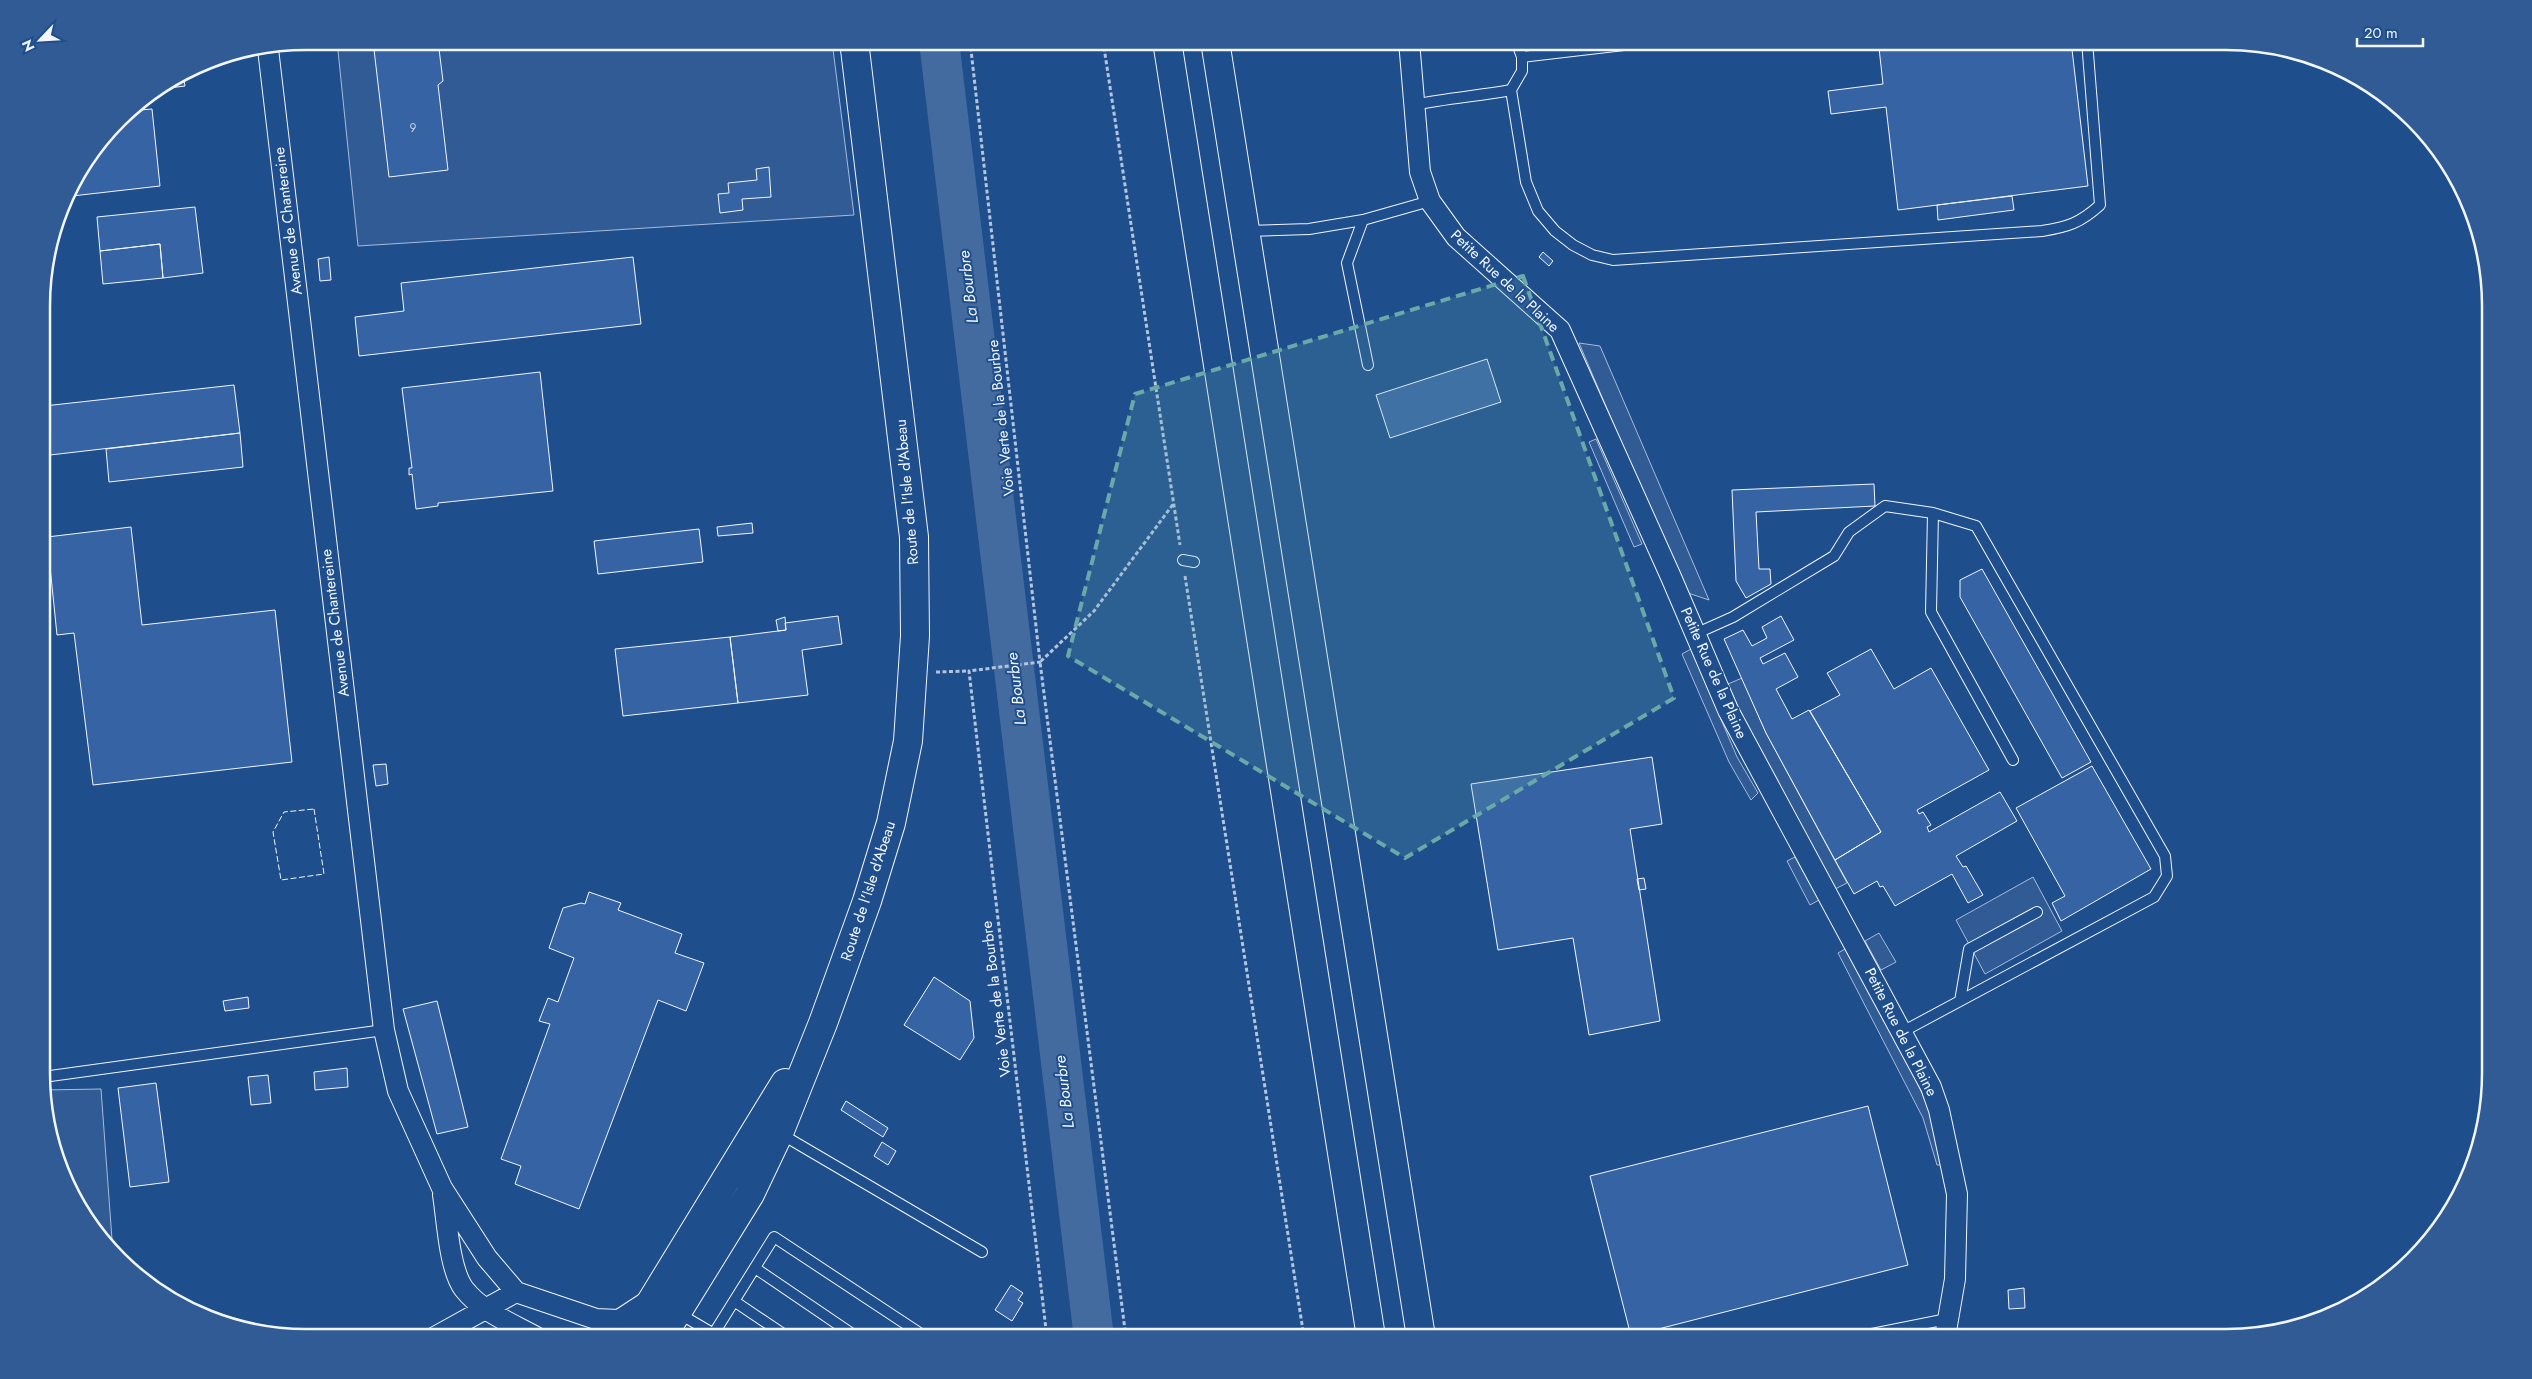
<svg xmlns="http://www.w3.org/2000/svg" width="2532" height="1379" font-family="Jost,sans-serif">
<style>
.built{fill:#305b95;stroke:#a8bbd7}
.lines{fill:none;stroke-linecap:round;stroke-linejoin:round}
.river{stroke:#446ba0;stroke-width:40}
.building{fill:#3563a3;stroke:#f2f6ff}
.service-casing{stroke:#f2f6ff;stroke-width:12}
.minor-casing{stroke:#f2f6ff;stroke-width:22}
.primary-casing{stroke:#f2f6ff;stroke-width:30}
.motorway-casing{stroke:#f2f6ff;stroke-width:30}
.path{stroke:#b3c4dc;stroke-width:3;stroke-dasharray:4 2.5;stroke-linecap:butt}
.service{stroke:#1f4e8c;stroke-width:10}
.minor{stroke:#1f4e8c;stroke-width:20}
.primary{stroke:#1f4e8c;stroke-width:28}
.motorway{stroke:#1f4e8c;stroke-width:28}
.fence{stroke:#f2f6ff;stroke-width:1;stroke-dasharray:6 2.5;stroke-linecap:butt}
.marked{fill:#6aa9a8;fill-opacity:0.2;stroke:#6aa9a8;stroke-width:4;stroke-dasharray:10 6;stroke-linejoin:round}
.labels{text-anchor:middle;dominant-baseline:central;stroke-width:4;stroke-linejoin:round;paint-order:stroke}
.number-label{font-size:12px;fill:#c3d1e8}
.street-label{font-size:15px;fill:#f2f6ff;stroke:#1f4e8c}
.water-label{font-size:16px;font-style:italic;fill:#f2f6ff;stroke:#1f4e8c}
.rim{fill:none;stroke:#f2f6ff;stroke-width:2.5}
</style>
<rect width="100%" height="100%" fill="#1f4e8c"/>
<path class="built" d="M 337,41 L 832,41 L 854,215 L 358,246 Z
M 1579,343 L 1600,346 L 1709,600 L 1685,592 Z
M 1596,439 L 1642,544 L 1634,547 L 1589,442 Z
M 1691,649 L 1737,757 L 1758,793 L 1751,800 L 1729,762 L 1682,654 Z
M 1742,678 L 1766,733 L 1847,883 L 1835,889 L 1753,740 L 1728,684 Z
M 1795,857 L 1819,900 L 1810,905 L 1787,861 Z
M 2033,877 L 2062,931 L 1985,974 L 1956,920 Z
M 1879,933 L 1896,962 L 1881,970 L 1865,941 Z
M 1845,949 L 1914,1075 L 1931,1114 L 1946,1165 L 1937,1165 L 1923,1118 L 1838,953 Z
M 101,1089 L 113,1253 L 86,1220 L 55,1159 L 43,1107 L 43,1090 Z"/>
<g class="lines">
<path class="river" d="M 939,41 L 1094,1338"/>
</g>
<path class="building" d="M 373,41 L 438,41 L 443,81 L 438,85 L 448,170 L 389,177 Z
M 1930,41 L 2071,41 L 2088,186 L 1898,210 L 1886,107 L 1831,114 L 1828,91 L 1883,84 L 1879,48 Z
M 183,75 L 185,86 L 161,89 Z
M 152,109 L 160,186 L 72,196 L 71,186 L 128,111 Z
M 769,167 L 771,197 L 742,199 L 743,210 L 720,213 L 718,194 L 729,193 L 728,183 L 757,180 L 756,169 Z
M 2012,196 L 2014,210 L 1938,220 L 1937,205 Z
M 195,207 L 203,273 L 163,278 L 160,244 L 100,251 L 97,217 Z
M 160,244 L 163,278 L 103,284 L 100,251 Z
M 1543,252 L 1553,261 L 1549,266 L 1539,257 Z
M 329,257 L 331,280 L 320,281 L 318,259 Z
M 633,257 L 641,324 L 359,356 L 355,317 L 404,311 L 401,283 Z
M 1487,359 L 1501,402 L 1390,438 L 1376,395 Z
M 540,372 L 553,491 L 438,503 L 438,506 L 416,509 L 412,474 L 409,475 L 409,468 L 412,468 L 402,388 Z
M 234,385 L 240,433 L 50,455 L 44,406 Z
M 240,433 L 243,467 L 109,482 L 106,449 Z
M 1874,484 L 1875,506 L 1756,512 L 1759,569 L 1770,569 L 1771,584 L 1746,598 L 1736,581 L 1732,490 Z
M 752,523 L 753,533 L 718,536 L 717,527 Z
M 131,527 L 142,625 L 275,610 L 292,762 L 93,785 L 74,633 L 57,635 L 47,537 Z
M 699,529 L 703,562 L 598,574 L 594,541 Z
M 1982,569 L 2091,762 L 2062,778 L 1960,597 L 1960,580 Z
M 838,616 L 842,644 L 802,650 L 808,695 L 738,703 L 730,637 L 786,630 L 785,623 Z
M 1781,616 L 1794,640 L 1760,658 L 1763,664 L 1785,653 L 1798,677 L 1776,689 L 1792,719 L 1809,710 L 1881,832 L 1835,860 L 1766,733 L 1724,639 L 1743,630 L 1752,646 L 1767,638 L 1762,627 Z
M 785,617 L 786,630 L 778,631 L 776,620 Z
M 730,637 L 738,703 L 623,716 L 615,649 Z
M 1871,649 L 1894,689 L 1931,668 L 1989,770 L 1917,810 L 1919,814 L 1923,812 L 1931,825 L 1927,827 L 1929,832 L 2000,792 L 2017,821 L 1956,856 L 1963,867 L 1966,866 L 1983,895 L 1968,903 L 1952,874 L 1895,906 L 1883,886 L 1880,887 L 1877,881 L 1854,894 L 1835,860 L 1881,832 L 1810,711 L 1840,695 L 1827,673 Z
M 1652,757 L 1662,824 L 1630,829 L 1660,1021 L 1589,1035 L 1573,938 L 1498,950 L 1471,784 Z
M 386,764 L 388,784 L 376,786 L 373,765 Z
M 2092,766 L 2151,869 L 2061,921 L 2052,903 L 2065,896 L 2016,808 Z
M 1644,878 L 1646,889 L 1639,890 L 1637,879 Z
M 589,892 L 621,903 L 618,910 L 682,934 L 675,953 L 704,963 L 686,1011 L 658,1000 L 579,1209 L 515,1184 L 521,1166 L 501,1159 L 550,1024 L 539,1021 L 548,998 L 558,1002 L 574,958 L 549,948 L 563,908 L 581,903 L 585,904 Z
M 934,977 L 970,1001 L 974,1038 L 960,1060 L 904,1025 Z
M 248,997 L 249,1008 L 225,1011 L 223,1001 Z
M 437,1001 L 468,1127 L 437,1134 L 403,1009 Z
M 347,1068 L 348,1087 L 315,1090 L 314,1072 Z
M 268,1075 L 271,1103 L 251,1105 L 248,1077 Z
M 156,1083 L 169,1182 L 130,1187 L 118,1088 Z
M 846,1101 L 888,1128 L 883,1137 L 841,1110 Z
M 1868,1106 L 1908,1265 L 1631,1336 L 1590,1176 Z
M 882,1142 L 896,1151 L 888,1165 L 874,1156 Z
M 1011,1285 L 1023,1293 L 1018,1300 L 1023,1303 L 1012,1321 L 995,1310 Z
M 2024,1288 L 2025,1308 L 2009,1309 L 2008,1290 Z"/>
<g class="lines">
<defs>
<path id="service" d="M 1516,41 L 1522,57 L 1522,71 L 1511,90 L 1526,182 L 1538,211 L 1555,231 L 1573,245 L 1592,255 L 1613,260 L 2042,231 C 2068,227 2080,223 2100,205 L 2087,41
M 1522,57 L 1658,41
M 1414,105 C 1446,98 1479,96 1511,90
M 1363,220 L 1347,263 L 1368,365
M 1247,231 L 1309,229 L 1363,220 L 1430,201
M 1933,513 L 1931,612 L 2013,760
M 1183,560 L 1194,562
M 1695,634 L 1733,617 L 1834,556 L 1849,532 L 1885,506 L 1933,513 L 1976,526 L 2165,856 L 2167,876 L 2154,897 L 1902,1032
M 1960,1001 L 1969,949 L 2037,912
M 43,1077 L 384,1030
M 781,1134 L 982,1252
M 755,1268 L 858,1338
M 734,1301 L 789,1338
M 678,1313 L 714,1334
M 1857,1337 L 1947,1319
M 711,1338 L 774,1237 L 927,1338"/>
<path id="minor" d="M 1409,41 L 1420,172 L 1430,201 L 1456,237 L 1560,330 L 1671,577 L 1728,710 L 1931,1087 L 1939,1110 L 1957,1194 L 1955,1279 L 1945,1337
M 268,49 L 384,1030 L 398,1091 L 442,1188 L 487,1258 L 516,1292 L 596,1319 L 607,1338
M 443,1195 C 447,1220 449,1269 464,1289 C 482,1312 513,1324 538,1338
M 596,1319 L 619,1320 L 648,1301
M 433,1338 L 516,1292"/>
<path id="primary" d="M 629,1338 L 785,1083
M 661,1338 L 750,1194 L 779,1133 L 823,1023 L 867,901 L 891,823 L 908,741 L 915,636 L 914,537 L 854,41"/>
<path id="motorway" d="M 1167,41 L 1371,1337
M 1215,41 L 1421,1337"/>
</defs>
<use href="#service" class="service-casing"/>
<use href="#minor" class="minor-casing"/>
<use href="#primary" class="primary-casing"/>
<use href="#motorway" class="motorway-casing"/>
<path class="path" d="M 970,41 L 1040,662 L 969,671 L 1047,1338
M 1103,41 L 1180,545
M 1185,576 L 1304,1337
M 936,672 L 969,671
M 1126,1338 L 1040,662 L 1094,611 L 1174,503"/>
<use href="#service" class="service"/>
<use href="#minor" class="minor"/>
<use href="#primary" class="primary"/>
<use href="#motorway" class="motorway"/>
<path class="fence" d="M 314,809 L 324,874 L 281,880 L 273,832 L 284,812 Z"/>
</g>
<path class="marked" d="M 1523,276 L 1674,698 L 1405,858 L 1068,656 L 1135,394 Z"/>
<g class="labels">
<g class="number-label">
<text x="413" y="128">9</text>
</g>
<g class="street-label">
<text transform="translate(288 221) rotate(-97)">Avenue de Chantereine</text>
<text transform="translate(1505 281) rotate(43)">Petite Rue de la Plaine</text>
<text transform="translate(1001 418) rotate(-96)">Voie Verte de la Bourbre</text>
<text transform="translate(907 492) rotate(-95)">Route de l'Isle d'Abeau</text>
<text transform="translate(335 623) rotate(-97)">Avenue de Chantereine</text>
<text transform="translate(1714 673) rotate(66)">Petite Rue de la Plaine</text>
<text transform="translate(868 891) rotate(-72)">Route de l'Isle d'Abeau</text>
<text transform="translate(996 999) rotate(-97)">Voie Verte de la Bourbre</text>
<text transform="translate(1901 1032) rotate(63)">Petite Rue de la Plaine</text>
</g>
<g class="water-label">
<text transform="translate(968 287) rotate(-97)">La Bourbre</text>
<text transform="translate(1016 689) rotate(-97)">La Bourbre</text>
<text transform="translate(1064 1092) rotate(-97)">La Bourbre</text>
</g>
</g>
<path d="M0 0H2532V1379H0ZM306 50H2226A256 256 0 0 1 2482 306V1073A256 256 0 0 1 2226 1329H306A256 256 0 0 1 50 1073V306A256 256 0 0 1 306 50Z" fill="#305b95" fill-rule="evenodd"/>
<path class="rim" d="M306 50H2226A256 256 0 0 1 2482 306V1073A256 256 0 0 1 2226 1329H306A256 256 0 0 1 50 1073V306A256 256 0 0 1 306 50Z"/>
<g transform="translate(40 40) rotate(245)" stroke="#1f4e8c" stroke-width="4" paint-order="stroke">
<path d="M0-4L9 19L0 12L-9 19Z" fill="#f2f6ff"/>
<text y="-8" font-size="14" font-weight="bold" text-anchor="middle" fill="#f2f6ff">N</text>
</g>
<path d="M2357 38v8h66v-8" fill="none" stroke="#f2f6ff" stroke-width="2.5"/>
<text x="2364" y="38" font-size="15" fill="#f2f6ff" stroke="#1f4e8c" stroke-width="4" paint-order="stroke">20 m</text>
</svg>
